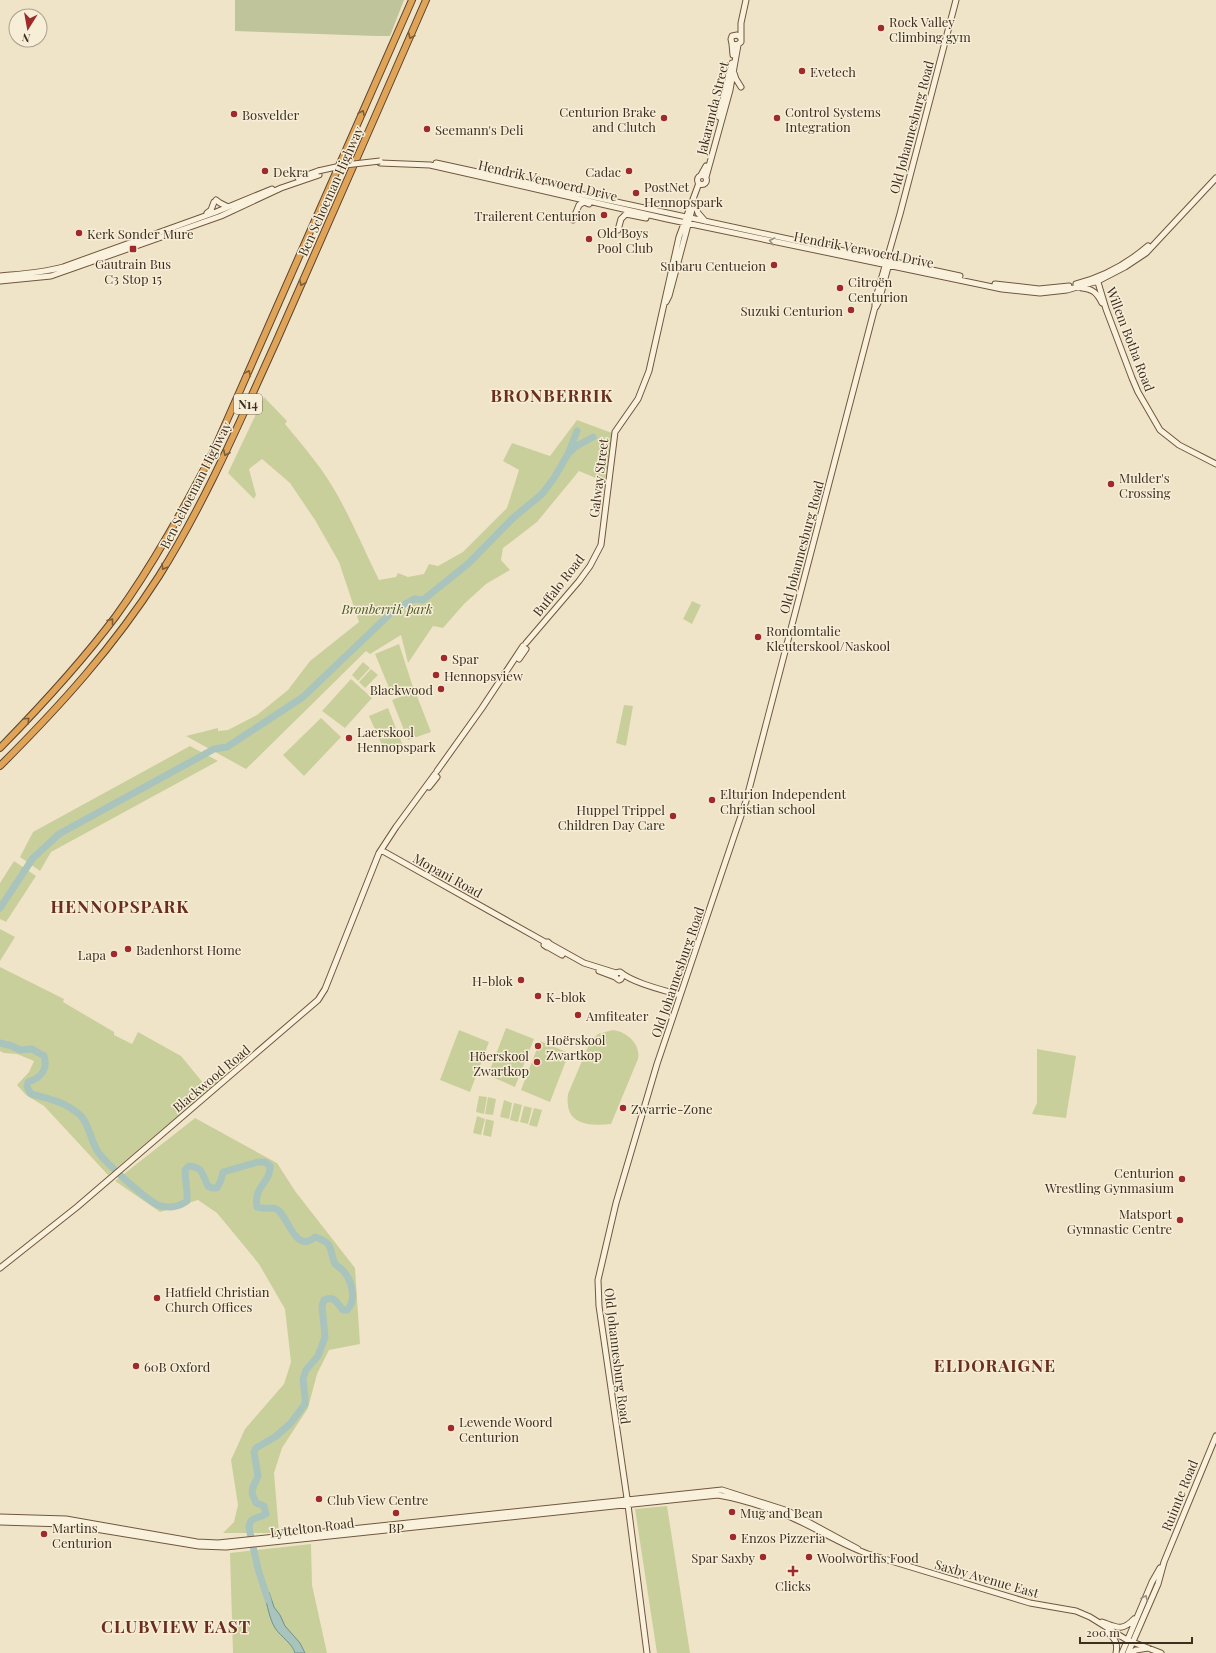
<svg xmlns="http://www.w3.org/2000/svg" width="1216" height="1653" font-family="'Playfair Display',serif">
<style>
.green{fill:#c9cf9b}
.cemetery{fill:#bfc49a}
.water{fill:#a9c4bc;stroke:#6f938a}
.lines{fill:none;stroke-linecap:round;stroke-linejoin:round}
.river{stroke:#a9c4bc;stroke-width:7}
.secondary-casing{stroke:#6f573f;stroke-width:7}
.highway-casing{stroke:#5b4430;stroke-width:8}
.secondary{stroke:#faf1dc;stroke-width:5}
.highway{stroke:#e0a458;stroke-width:6}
.secondary-bridge-casing{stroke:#6f573f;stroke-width:7;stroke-linecap:butt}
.secondary-bridge{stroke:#faf1dc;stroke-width:5}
.oneway{stroke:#7e5d36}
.oneway2{stroke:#9c907e}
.poi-dot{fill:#9e2a2b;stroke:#f7eed8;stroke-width:1.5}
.labels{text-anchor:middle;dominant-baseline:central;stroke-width:3;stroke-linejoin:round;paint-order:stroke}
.shield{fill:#f7eed8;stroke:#756857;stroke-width:1}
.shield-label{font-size:12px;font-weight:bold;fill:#3d2e20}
.poi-label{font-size:13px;fill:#3d2e20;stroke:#f7eed8;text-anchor:start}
.street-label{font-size:13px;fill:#3d2e20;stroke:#f7eed8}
.park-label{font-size:13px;font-style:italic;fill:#4d5a26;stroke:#f7eed8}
.district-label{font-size:17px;font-weight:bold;letter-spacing:1px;fill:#6b2e1e;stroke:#f7eed8}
</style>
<rect width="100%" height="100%" fill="#f0e4c8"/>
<path class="green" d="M 264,397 L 287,421 L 285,424 C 304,447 324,470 338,496 C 353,523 365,552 379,580 L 396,577 L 398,573 L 408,577 L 424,574 L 429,564 L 438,566 L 463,552 L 507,508 L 519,470 L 503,461 L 512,443 L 550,456 L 577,420 L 612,433 L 605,482 L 579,471 L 537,522 L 503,548 L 501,560 L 510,570 L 486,584 L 464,604 L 443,628 L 433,626 L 408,663 L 401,635 L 370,654 L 366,651 L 246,769 L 186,736 L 218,728 L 218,731 L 228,730 L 257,715 L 288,690 L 310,661 L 359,622 L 339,562 L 315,520 L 290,483 L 262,459 L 249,469 L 256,495 L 254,499 L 228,473 Z
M 692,601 L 701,605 L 692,624 L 683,619 Z
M 399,644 L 413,687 L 392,695 L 375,654 Z
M 363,662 L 370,668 L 358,681 L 352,675 Z
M 371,669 L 378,675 L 365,688 L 359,682 Z
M 351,679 L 372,698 L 345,728 L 322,711 Z
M 415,691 L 431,732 L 408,740 L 392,700 Z
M 624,705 L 633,706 L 626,746 L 616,743 Z
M 388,708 L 403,746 L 385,752 L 369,716 Z
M 321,718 L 341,737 L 304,776 L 283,755 Z
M 190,746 L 218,761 L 51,852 L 40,871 L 20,857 L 33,832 Z
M 14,861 L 36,876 L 6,922 L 0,919 L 0,883 Z
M 0,929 L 15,937 L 0,961 Z
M 0,967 L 64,999 L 63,1002 L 114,1032 L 114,1035 L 132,1044 L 138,1032 L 181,1056 L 204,1084 L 222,1069 L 224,1072 L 223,1078 L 108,1175 L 44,1106 L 26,1095 L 17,1085 L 29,1072 L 34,1061 L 17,1054 L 4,1053 L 0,1051 Z
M 506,1028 L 534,1039 L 515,1087 L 488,1075 Z
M 459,1030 L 489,1042 L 470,1092 L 440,1080 Z
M 613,1030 C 627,1032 641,1044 638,1059 L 611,1124 C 588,1126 564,1125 568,1094 L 590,1042 L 598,1034 Z
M 540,1041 L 569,1053 L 550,1102 L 521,1090 Z
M 1037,1049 L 1076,1056 L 1066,1118 L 1032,1114 L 1037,1103 Z
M 479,1096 L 487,1097 L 484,1114 L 476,1112 Z
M 488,1097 L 496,1099 L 493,1115 L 485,1114 Z
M 504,1100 L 512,1103 L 509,1119 L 500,1117 Z
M 514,1103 L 522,1105 L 518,1122 L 510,1120 Z
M 524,1106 L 532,1108 L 528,1124 L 520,1122 Z
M 534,1108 L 542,1110 L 537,1127 L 529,1125 Z
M 477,1116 L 485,1119 L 481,1135 L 473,1133 Z
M 195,1118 L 277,1163 L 295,1191 L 355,1268 L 360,1344 L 329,1350 L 317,1374 L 308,1408 L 282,1448 L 274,1473 L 279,1533 L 223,1533 L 234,1522 L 238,1505 L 231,1460 L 245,1429 L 284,1384 L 291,1362 L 285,1309 L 259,1264 L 217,1213 L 198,1200 L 160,1212 L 115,1181 Z
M 486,1119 L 494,1121 L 491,1137 L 483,1135 Z
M 667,1506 L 690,1653 L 657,1653 L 635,1509 Z
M 311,1544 L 312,1585 L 327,1653 L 233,1653 L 230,1553 Z"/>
<path class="cemetery" d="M 235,0 L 404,0 L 390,36 L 377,36 L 235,31 Z"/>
<path class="water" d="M 266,1591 L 269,1592 L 274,1607 L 280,1615 L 285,1626 L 300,1643 L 305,1653 L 295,1653 C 292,1643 281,1637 275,1628 C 269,1618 268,1606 264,1595 Z"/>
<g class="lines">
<path class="river" d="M 570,452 L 575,447 L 593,437
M 0,908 L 33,858 L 59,834 L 214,749 L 227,747 L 303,697 L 393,611 L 414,599 L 423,600 L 469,563 L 513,518 L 542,494 L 554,478 L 568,454 L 577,431
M 0,1043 L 12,1046 L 20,1050 L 32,1049 L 44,1056 C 48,1069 41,1078 28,1082 L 27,1087 L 31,1094 C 50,1099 66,1102 81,1116 C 89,1124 91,1142 98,1152 C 107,1164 144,1198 158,1205 C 167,1209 179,1207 187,1201 C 188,1191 185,1181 185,1170 L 189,1166 C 203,1167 202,1174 208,1186 L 212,1188 L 217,1188 L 221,1180 L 223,1172 L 258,1162 L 265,1162 L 270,1166 C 271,1183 253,1186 257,1207 C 264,1210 272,1206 278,1210 C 289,1219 296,1254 315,1237 C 335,1244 328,1248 335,1264 C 338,1267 343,1269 345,1273 C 352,1282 357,1301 347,1310 L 343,1310 C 337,1303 334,1295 324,1300 L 322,1306 L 325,1337 L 318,1356 L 306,1370 L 303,1379 L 305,1398 L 305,1404 L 290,1424 L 275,1437 L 256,1448 L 254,1452 L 258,1476 L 253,1487 L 252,1493 L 256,1503 L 264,1506 L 266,1514 C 257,1519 249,1517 249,1528 L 258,1569 L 268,1600"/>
<defs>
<path id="secondary" d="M 740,37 L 737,35 L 732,36 L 731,39 L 732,44 L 737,45 L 741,42 L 741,23 L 746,0
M 732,44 L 733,55
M 734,73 L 736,79 L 741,87
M 719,117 L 732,63
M 380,163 L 430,165 L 667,219 L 1002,289 L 1040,293 L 1067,290 L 1098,281 L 1125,267 L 1146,253 L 1216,178
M 436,163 L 960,276
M 701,175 L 706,166
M697.5 180a4.5 4.5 0 1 1 9 0a4.5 4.5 0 1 1-9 0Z
M 706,177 L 730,90 L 738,45
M 298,178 L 318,171
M 216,200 L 220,203 L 228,207
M 695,202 L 698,213 L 705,221
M 207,213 L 211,210 L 214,202
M 573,220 L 579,205 L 584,202 L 589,204
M 618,230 L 621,219 L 626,214 L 646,218
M 0,276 C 21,274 42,273 63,267 L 216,212 L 272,189
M 1097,279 L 1106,309 L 1132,378 L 1138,392 L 1160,430 L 1179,445 L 1216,464
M 0,281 L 51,276 L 221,216 L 281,188 L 319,175
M 995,284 L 1039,289 L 1069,286
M 1076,284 C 1103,277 1127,264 1148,246
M 1082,288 C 1093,289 1097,293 1102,303
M 666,302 L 669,296 L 693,206
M 876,307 L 879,301 L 888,267
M 526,643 L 579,581 L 590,566 L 601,545 L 615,432 L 638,399 L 649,371 L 679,237 L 699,183
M 519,659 L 526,649
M 437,771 L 482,708 L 523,646
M 429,787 L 437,777
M 381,850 L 545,942
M 550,944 L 547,947 L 544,945 L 545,942 L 548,942 L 550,944 L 584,963 L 616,973
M 548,947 L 562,955
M 599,971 L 615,977
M 623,975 L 621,979 L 619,980 L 615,977 L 616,973 L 620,972 C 633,983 663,990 680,995
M 0,1268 L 77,1207 L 318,1000 L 325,989 L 379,853 L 396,827 L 435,774
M 0,1517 L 66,1519 L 197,1542 L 218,1543 L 722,1490 L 788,1511 L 858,1549
M 0,1522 L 65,1524 L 199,1546 L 226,1547 L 718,1495 C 741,1499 766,1507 788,1516 C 815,1527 840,1544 868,1554 L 1030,1603 L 1076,1611 L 1090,1617 L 1127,1640 L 1161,1653
M 1102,1622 C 1116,1627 1122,1632 1134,1619
M 1107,1632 C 1115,1638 1118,1643 1116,1653
M 647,1653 L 628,1505 L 599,1306 L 598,1280 L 616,1203 L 657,1064 L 746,801 L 875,307 L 875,301 L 900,214 L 956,0
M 1122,1653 L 1152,1582 L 1160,1568
M 1128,1653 L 1158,1584 L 1164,1562 L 1216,1436
M 1131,1653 L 1136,1650 L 1148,1648"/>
<path id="highway" d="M 0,748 C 41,706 81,663 116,616 C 153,565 184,508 213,452 L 412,0
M 0,766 C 60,706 113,648 159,576 C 206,501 240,421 276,342 C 327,228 376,114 426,0"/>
</defs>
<use href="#secondary" class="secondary-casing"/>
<use href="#highway" class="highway-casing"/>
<use href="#secondary" class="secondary"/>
<use href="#highway" class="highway"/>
<defs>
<path id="secondary-bridge" d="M 318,171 L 345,165 L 380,161"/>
</defs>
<use href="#secondary-bridge" class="secondary-bridge-casing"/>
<use href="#secondary-bridge" class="secondary-bridge"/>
</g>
<defs><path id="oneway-chevron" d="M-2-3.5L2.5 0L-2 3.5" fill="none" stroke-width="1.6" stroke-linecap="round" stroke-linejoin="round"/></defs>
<g class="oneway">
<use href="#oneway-chevron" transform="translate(411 36) rotate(114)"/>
<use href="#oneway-chevron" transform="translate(362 113) rotate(-66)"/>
<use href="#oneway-chevron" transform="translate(302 283) rotate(114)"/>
<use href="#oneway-chevron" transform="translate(248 373) rotate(-66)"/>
<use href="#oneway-chevron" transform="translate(226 453) rotate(115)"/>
<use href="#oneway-chevron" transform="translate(164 567) rotate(121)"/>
<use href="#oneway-chevron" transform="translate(111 621) rotate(-52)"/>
<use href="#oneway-chevron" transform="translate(27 720) rotate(-46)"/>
</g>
<g class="oneway2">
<use href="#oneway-chevron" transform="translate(772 241) rotate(-168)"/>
<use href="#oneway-chevron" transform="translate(1145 1598) rotate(-66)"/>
</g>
<g class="poi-dot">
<circle cx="881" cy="28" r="4"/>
<circle cx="802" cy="71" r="4"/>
<circle cx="234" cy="114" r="4"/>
<circle cx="664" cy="118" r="4"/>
<circle cx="777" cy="118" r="4"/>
<circle cx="427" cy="129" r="4"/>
<circle cx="265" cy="171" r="4"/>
<circle cx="629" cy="171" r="4"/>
<circle cx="636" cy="193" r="4"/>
<circle cx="604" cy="215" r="4"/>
<circle cx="79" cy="233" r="4"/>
<circle cx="589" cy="239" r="4"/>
<rect x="129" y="245" width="8" height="8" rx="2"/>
<circle cx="774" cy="265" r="4"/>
<circle cx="840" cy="288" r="4"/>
<circle cx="851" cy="310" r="4"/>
<circle cx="1111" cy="484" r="4"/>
<circle cx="758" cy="637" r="4"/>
<circle cx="444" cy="658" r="4"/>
<circle cx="436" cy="675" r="4"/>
<circle cx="441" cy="689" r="4"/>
<circle cx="349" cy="738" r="4"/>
<circle cx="712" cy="800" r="4"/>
<circle cx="673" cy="816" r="4"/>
<circle cx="128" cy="949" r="4"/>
<circle cx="114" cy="954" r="4"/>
<circle cx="521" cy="980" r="4"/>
<circle cx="538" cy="996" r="4"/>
<circle cx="578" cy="1015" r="4"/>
<circle cx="538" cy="1046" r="4"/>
<circle cx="537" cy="1062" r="4"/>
<circle cx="623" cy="1108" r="4"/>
<circle cx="1182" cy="1179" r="4"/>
<circle cx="1180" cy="1220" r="4"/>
<circle cx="157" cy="1298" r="4"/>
<circle cx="136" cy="1366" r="4"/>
<circle cx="451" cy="1428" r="4"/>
<circle cx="319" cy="1499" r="4"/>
<circle cx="732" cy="1512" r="4"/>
<circle cx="396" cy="1513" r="4"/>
<circle cx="44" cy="1534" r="4"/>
<circle cx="733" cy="1537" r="4"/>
<circle cx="763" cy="1557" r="4"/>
<circle cx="809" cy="1557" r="4"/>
<path d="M791 1565h4v4h4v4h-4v4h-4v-4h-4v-4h4z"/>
</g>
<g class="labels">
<rect class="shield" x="234" y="394" width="28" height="20" rx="3"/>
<g class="shield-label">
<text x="248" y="404">N14</text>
</g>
<g class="poi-label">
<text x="889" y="21">Rock Valley<tspan x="889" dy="15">Climbing gym</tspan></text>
<text x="810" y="71">Evetech</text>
<text x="656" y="111" text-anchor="end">Centurion Brake<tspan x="656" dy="15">and Clutch</tspan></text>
<text x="785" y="111">Control Systems<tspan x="785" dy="15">Integration</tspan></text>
<text x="242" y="114">Bosvelder</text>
<text x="435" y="129">Seemann's Deli</text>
<text x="273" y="171">Dekra</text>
<text x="621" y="171" text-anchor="end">Cadac</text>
<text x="644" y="186">PostNet<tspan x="644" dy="15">Hennopspark</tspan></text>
<text x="596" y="215" text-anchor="end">Trailerent Centurion</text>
<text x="597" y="232">Old Boys<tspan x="597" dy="15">Pool Club</tspan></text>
<text x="87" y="233">Kerk Sonder Mure</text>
<text x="133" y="263" text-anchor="middle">Gautrain Bus<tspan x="133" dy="15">C3 Stop 15</tspan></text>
<text x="766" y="265" text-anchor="end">Subaru Centueion</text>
<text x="848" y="281">Citroën<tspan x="848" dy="15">Centurion</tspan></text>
<text x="843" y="310" text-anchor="end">Suzuki Centurion</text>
<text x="1119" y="477">Mulder's<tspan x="1119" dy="15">Crossing</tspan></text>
<text x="766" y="630">Rondomtalie<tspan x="766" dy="15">Kleuterskool/Naskool</tspan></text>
<text x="452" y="658">Spar</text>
<text x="444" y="675">Hennopsview</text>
<text x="433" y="689" text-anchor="end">Blackwood</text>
<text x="357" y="731">Laerskool<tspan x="357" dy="15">Hennopspark</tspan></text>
<text x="720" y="793">Elturion Independent<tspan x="720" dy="15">Christian school</tspan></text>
<text x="665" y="809" text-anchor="end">Huppel Trippel<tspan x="665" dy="15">Children Day Care</tspan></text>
<text x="136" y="949">Badenhorst Home</text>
<text x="106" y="954" text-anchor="end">Lapa</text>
<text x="513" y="980" text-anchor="end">H-blok</text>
<text x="546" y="996">K-blok</text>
<text x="586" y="1015">Amfiteater</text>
<text x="546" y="1039">Hoërskool<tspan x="546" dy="15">Zwartkop</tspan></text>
<text x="529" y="1055" text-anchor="end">Höerskool<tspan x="529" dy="15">Zwartkop</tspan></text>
<text x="631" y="1108">Zwarrie-Zone</text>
<text x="1174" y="1172" text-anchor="end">Centurion<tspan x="1174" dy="15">Wrestling Gynmasium</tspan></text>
<text x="1172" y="1213" text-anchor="end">Matsport<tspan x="1172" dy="15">Gymnastic Centre</tspan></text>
<text x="165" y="1291">Hatfield Christian<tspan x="165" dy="15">Church Offices</tspan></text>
<text x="144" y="1366">60B Oxford</text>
<text x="459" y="1421">Lewende Woord<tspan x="459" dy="15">Centurion</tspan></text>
<text x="327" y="1499">Club View Centre</text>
<text x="740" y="1512">Mug and Bean</text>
<text x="52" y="1527">Martins<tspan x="52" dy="15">Centurion</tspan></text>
<text x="396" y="1527" text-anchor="middle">BP</text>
<text x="741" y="1537">Enzos Pizzeria</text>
<text x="755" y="1557" text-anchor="end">Spar Saxby</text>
<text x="817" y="1557">Woolworths Food</text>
<text x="793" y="1585" text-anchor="middle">Clicks</text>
</g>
<g class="street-label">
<text transform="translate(712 108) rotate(-76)">Jakaranda Street</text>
<text transform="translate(911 127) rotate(-75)">Old Johannesburg Road</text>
<text transform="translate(548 180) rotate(13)">Hendrik Verwoerd Drive</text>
<text transform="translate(330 191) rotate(-66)">Ben Schoeman Highway</text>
<text transform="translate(864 249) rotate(11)">Hendrik Verwoerd Drive</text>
<text transform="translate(1131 339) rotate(69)">Willem Botha Road</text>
<text transform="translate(598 478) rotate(-83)">Galway Street</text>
<text transform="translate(195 485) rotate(-63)">Ben Schoeman Highway</text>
<text transform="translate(801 547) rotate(-75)">Old Johannesburg Road</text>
<text transform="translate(558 585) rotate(-52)">Buffalo Road</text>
<text transform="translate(448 875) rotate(29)">Mopani Road</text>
<text transform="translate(677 972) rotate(-71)">Old Johannesburg Road</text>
<text transform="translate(211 1078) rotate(-40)">Blackwood Road</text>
<text transform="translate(618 1356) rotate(83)">Old Johannesburg Road</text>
<text transform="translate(1179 1495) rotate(-68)">Ruimte Road</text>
<text transform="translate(312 1527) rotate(-7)">Lyttelton Road</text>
<text transform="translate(987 1578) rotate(16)">Saxby Avenue East</text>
</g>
<g class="park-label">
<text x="387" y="608">Bronberrik park</text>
</g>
<g class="district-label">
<text x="552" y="395">BRONBERRIK</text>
<text x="120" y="906">HENNOPSPARK</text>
<text x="995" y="1365">ELDORAIGNE</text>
<text x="176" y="1626">CLUBVIEW EAST</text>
</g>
</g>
<g transform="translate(28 28) rotate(191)"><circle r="19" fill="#f7eed8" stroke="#ada18e"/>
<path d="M0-3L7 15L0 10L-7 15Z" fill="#9e2a2b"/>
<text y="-6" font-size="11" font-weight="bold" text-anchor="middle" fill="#3d2e20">N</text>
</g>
<path d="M1080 1637v6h112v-6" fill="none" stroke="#3d2e20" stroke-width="2"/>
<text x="1086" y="1637" font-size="12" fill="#3d2e20" stroke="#f7eed8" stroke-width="3" paint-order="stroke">200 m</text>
</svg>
